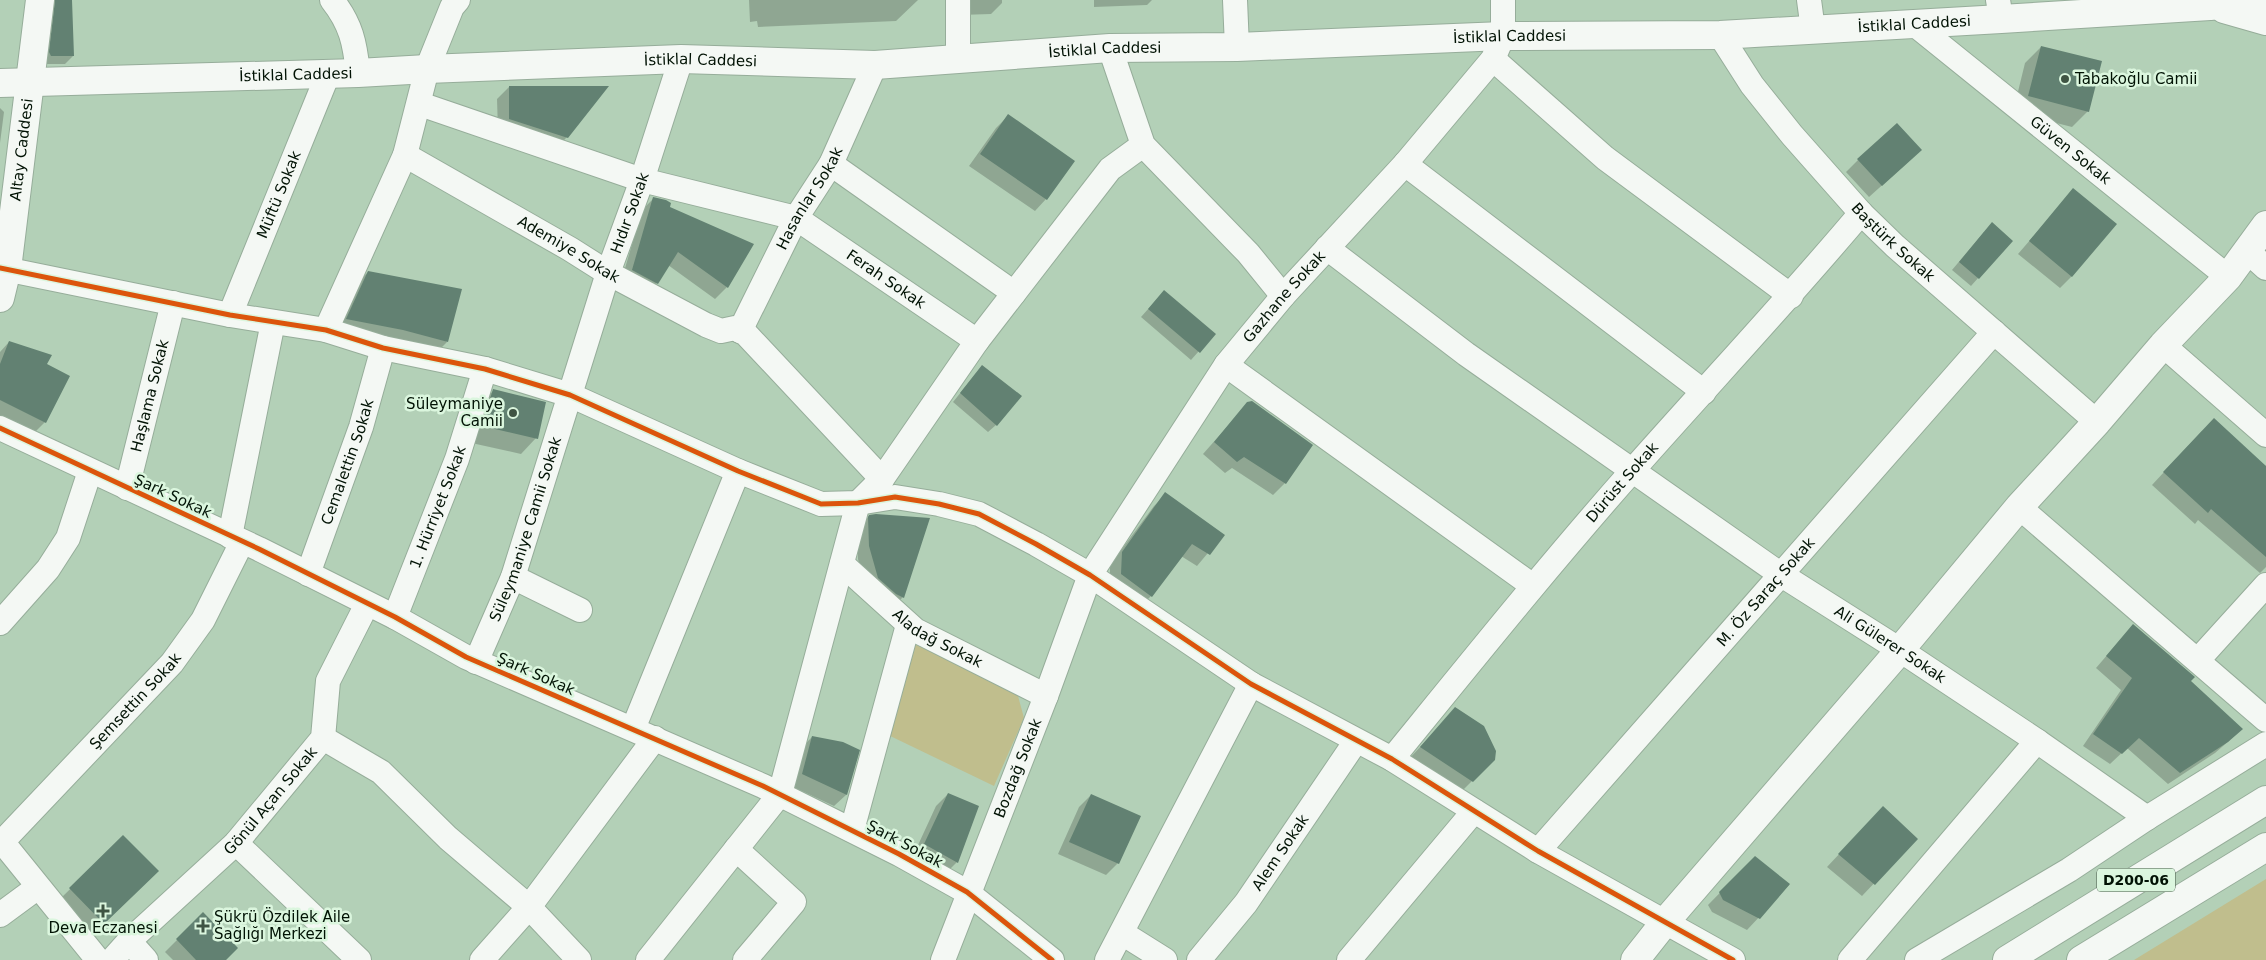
<svg xmlns="http://www.w3.org/2000/svg" width="2266" height="960" font-family="'DejaVu Sans',sans-serif">
<style>
.green{fill:#c0be8d}
.shadow{fill:#0003}
.building{fill:#628172}
.lines{fill:none;stroke-linecap:round;stroke-linejoin:round}
.street-casing{stroke:#96ad9a;stroke-width:26}
.secondary-casing{stroke:#96ad9a;stroke-width:30}
.highway-casing{stroke:#96ad9a;stroke-width:30}
.street{stroke:#f4f8f4;stroke-width:24}
.secondary{stroke:#f4f8f4;stroke-width:28}
.highway{stroke:#f4f8f4;stroke-width:28}
.cycleway-casing{stroke:#dbf6de;stroke-width:8}
.cycleway{stroke:#dc550c;stroke-width:5}
.poi-dot{fill:#3f5443;stroke:#dbf6de;stroke-width:2}
.labels{text-anchor:middle;dominant-baseline:central;stroke-width:5;stroke-linejoin:round;paint-order:stroke}
.shield{fill:#dbf6de;stroke:#425645;stroke-width:1}
.shield-label{font-size:14px;font-weight:bold;fill:#011204}
.street-label{font-size:15px;fill:#011204;stroke:#dbf6de}
.poi-label{font-size:15px;fill:#011204;stroke:#dbf6de;text-anchor:start}
</style>
<rect width="100%" height="100%" fill="#b3d0b7"/>
<path class="green" d="M 910,642 L 1007,687 L 1018,696 L 1024,718 L 994,786 L 884,733 Z
M 2266,879 L 2266,960 L 2134,960 Z"/>
<path class="shadow" d="M 45,0 L 71,0 L 73,56 L 65,64 L 44,64 Z
M 749,0 L 918,0 L 896,21 L 758,27 L 757,21 L 750,22 Z
M 957,0 L 1002,0 L 1002,3 L 991,14 L 960,15 Z
M 1094,0 L 1152,0 L 1147,5 L 1094,7 Z
M 2041,47 L 2088,111 L 2072,127 L 2013,112 L 2025,63 Z
M 509,87 L 567,137 L 555,149 L 498,131 L 497,99 Z
M 0,108 L 4,112 L 0,143 Z
M 1008,116 L 1046,199 L 1035,211 L 969,166 L 996,128 Z
M 1858,160 L 1908,162 L 1869,197 L 1846,172 Z
M 2074,189 L 2072,276 L 2060,288 L 2018,254 Z
M 654,198 L 669,208 L 727,287 L 715,299 L 668,265 L 657,283 L 645,295 L 621,282 L 642,210 Z
M 1984,232 L 2011,241 L 1971,286 L 1952,270 Z
M 368,272 L 447,342 L 435,354 L 335,331 L 356,284 Z
M 1157,299 L 1214,334 L 1191,360 L 1141,317 Z
M 9,342 L 45,365 L 45,422 L 33,434 L 0,417 L 0,352 Z
M 975,375 L 996,425 L 988,432 L 953,402 Z
M 494,390 L 536,438 L 521,454 L 467,442 L 478,406 Z
M 1248,403 L 1285,483 L 1273,495 L 1232,468 L 1225,473 L 1203,454 Z
M 2202,431 L 2266,466 L 2266,567 L 2260,573 L 2198,520 L 2195,524 L 2152,485 Z
M 1166,494 L 1223,535 L 1197,566 L 1181,556 L 1151,596 L 1139,608 L 1110,586 L 1110,565 L 1154,506 Z
M 869,516 L 903,597 L 891,609 L 866,590 L 858,559 L 857,528 Z
M 2133,625 L 2189,681 L 2230,740 L 2215,753 L 2168,784 L 2127,748 L 2110,764 L 2083,746 L 2121,690 L 2096,668 Z
M 1444,721 L 1494,759 L 1460,793 L 1409,759 Z
M 812,737 L 858,750 L 846,795 L 834,806 L 791,786 L 800,749 Z
M 948,794 L 957,862 L 945,874 L 913,856 L 936,806 Z
M 1091,795 L 1118,863 L 1106,875 L 1058,854 L 1079,807 Z
M 1871,820 L 1916,839 L 1862,896 L 1827,867 Z
M 123,837 L 157,871 L 92,935 L 58,901 Z
M 1755,857 L 1789,885 L 1747,930 L 1712,912 L 1708,905 Z
M 203,914 L 225,960 L 173,960 L 165,952 Z"/>
<path class="building" d="M 55,0 L 72,0 L 74,56 L 51,56 L 49,52 Z
M 2041,46 L 2102,61 L 2089,112 L 2028,96 Z
M 509,86 L 609,86 L 568,138 L 509,119 Z
M 1008,114 L 1075,161 L 1047,200 L 980,154 Z
M 1897,123 L 1922,150 L 1882,186 L 1857,159 Z
M 2073,188 L 2117,224 L 2072,277 L 2029,241 Z
M 653,197 L 666,200 L 671,203 L 670,207 L 754,244 L 728,288 L 678,252 L 658,284 L 632,270 Z
M 1992,222 L 2013,241 L 1979,279 L 1959,262 Z
M 368,271 L 462,289 L 448,342 L 403,330 L 346,319 Z
M 1164,290 L 1216,334 L 1200,353 L 1148,309 Z
M 9,341 L 52,355 L 47,364 L 70,376 L 46,423 L 0,400 L 0,364 Z
M 982,365 L 1022,396 L 997,426 L 960,393 Z
M 493,389 L 546,402 L 538,439 L 482,426 Z
M 1252,401 L 1313,445 L 1286,484 L 1244,457 L 1237,462 L 1214,442 L 1247,402 Z
M 2214,418 L 2266,466 L 2266,557 L 2211,509 L 2208,513 L 2163,472 Z
M 1165,492 L 1225,535 L 1210,555 L 1192,544 L 1152,597 L 1121,574 L 1122,552 Z
M 876,514 L 930,518 L 904,598 L 896,594 L 878,578 L 869,546 L 868,517 L 869,515 Z
M 2133,624 L 2195,677 L 2191,681 L 2243,729 L 2228,742 L 2180,773 L 2139,738 L 2122,754 L 2093,734 L 2132,678 L 2106,656 Z
M 1455,707 L 1484,726 L 1496,751 L 1495,760 L 1473,782 L 1420,747 Z
M 812,736 L 843,742 L 860,750 L 847,795 L 802,774 Z
M 948,793 L 979,806 L 958,863 L 924,844 Z
M 1091,794 L 1141,816 L 1119,864 L 1069,842 Z
M 1883,806 L 1918,839 L 1875,885 L 1838,854 Z
M 123,835 L 159,871 L 104,924 L 69,888 Z
M 1755,856 L 1790,884 L 1760,919 L 1723,900 L 1719,892 Z
M 203,912 L 238,948 L 226,960 L 196,960 L 176,939 Z"/>
<g class="lines">
<defs>
<g id="street">
<path d="M 332,0 C 351,24 355,43 358,73"/>
<path d="M 958,0 L 958,59"/>
<path d="M 1235,0 L 1237,47"/>
<path d="M 1809,0 L 1813,30"/>
<path d="M 1998,0 L 2001,19"/>
<path id="s1" d="M 1914,24 L 2228,277"/>
<path id="s2" d="M 1720,35 L 1752,85 L 1792,135 L 1861,213 L 1895,246 L 2097,422"/>
<path d="M 1110,48 L 1143,145 L 1248,253 L 1283,296"/>
<path d="M 1493,59 L 1605,158 L 1791,296"/>
<path id="s3" d="M 420,104 L 642,180 L 796,218 L 977,341"/>
<path id="s4" d="M 405,155 L 570,249 L 608,273 L 706,325 L 721,331 L 735,328 L 746,334 L 882,479"/>
<path d="M 831,164 L 1014,293"/>
<path d="M 1405,164 L 1704,392"/>
<path id="s5" d="M 1327,248 L 1466,354 L 1780,574 L 1900,650 L 2037,741 L 2147,818"/>
<path d="M 2246,250 L 2266,268"/>
<path d="M 0,268 L 230,315 L 326,330 L 383,348 L 485,369 L 570,395 L 738,471 L 821,504 L 858,503 L 895,497 L 939,504 L 979,514 L 1036,544 L 1090,575 L 1251,684 L 1392,759 L 1538,851 L 1733,960"/>
<path id="s6" d="M 230,315 L 328,74"/>
<path d="M 326,330 L 405,155 L 427,69 L 452,7 L 458,0"/>
<path id="s7" d="M 740,331 L 796,218 L 831,164 L 875,65"/>
<path d="M 2163,345 L 2266,435"/>
<path d="M 1226,365 L 1533,586"/>
<path d="M 0,428 L 259,549 L 395,617 L 466,657 L 763,786 L 899,854 L 967,892 L 1052,960"/>
<path id="s8" d="M 127,488 L 173,303"/>
<path d="M 2019,507 L 2266,720"/>
<path d="M 230,536 L 273,322"/>
<path id="s9" d="M 842,564 L 915,630 L 1046,696"/>
<path id="s10" d="M 308,574 L 361,427 L 383,348"/>
<path d="M 513,577 L 580,610"/>
<path id="s11" d="M 395,617 L 457,459 L 485,369"/>
<path d="M 0,623 L 48,569 L 68,538 L 90,471"/>
<path d="M 2198,660 L 2266,585"/>
<path id="s12" d="M 476,662 L 513,577 L 608,273 L 642,180 L 681,59"/>
<path d="M 633,729 L 738,471"/>
<path d="M 323,738 L 381,772 L 448,838 L 529,907 L 579,960"/>
<path id="s13" d="M 1392,759 C 1471,662 1549,565 1632,471 C 1708,385 1787,301 1861,213"/>
<path d="M 852,830 L 908,625"/>
<path d="M 0,839 L 98,960"/>
<path id="s14" d="M 2,842 L 172,663 L 203,620 L 242,542"/>
<path d="M 236,843 L 359,960"/>
<path d="M 736,849 L 794,902 L 745,960"/>
<path id="s15" d="M 1538,851 L 1994,332"/>
<path d="M 0,915 L 38,887"/>
<path d="M 1122,933 L 1165,960"/>
<path d="M 129,941 L 146,960"/>
<path id="s16" d="M 112,960 L 129,941 L 236,843 L 323,738 L 328,681 L 367,604"/>
<path d="M 482,960 L 529,907 L 655,738"/>
<path d="M 648,960 L 780,794 L 858,503 L 882,479 L 977,341 L 1110,169 L 1143,145"/>
<path id="s17" d="M 943,960 L 1046,696 L 1090,575 L 1226,365 L 1283,296 L 1405,164 L 1493,59 L 1503,36 L 1503,0"/>
<path d="M 1107,960 L 1251,684"/>
<path id="s18" d="M 1199,960 L 1246,903 L 1356,741"/>
<path d="M 1349,960 L 1474,811"/>
<path d="M 1850,960 L 2037,741"/>
<path d="M 1917,960 L 2069,870 L 2147,818 L 2266,744"/>
</g>
<g id="secondary">
<path d="M 2224,9 L 2266,21"/>
<path id="s19" d="M 0,83 L 358,73 L 427,69 L 681,59 L 875,65 L 1110,48 L 1237,47 L 1503,36 L 1720,35 L 2001,19 L 2210,6 L 2259,0"/>
<path id="s20" d="M 0,298 L 7,269 L 40,0"/>
<path d="M 1635,960 L 1665,922 L 1900,650 L 2019,507 L 2097,422 L 2163,345 L 2228,277 L 2266,225"/>
</g>
<path id="highway" d="M 2007,960 L 2266,800
M 2081,960 L 2266,847"/>
</defs>
<use href="#street" class="street-casing"/>
<use href="#secondary" class="secondary-casing"/>
<use href="#highway" class="highway-casing"/>
<use href="#street" class="street"/>
<use href="#secondary" class="secondary"/>
<use href="#highway" class="highway"/>
<defs>
<path id="cycleway" d="M 0,268 L 230,315 L 326,330 L 383,348 L 485,369 L 570,395 L 738,471 L 821,504 L 858,503 L 895,497 L 939,504 L 979,514 L 1036,544 L 1090,575 L 1251,684 L 1392,759 L 1538,851 L 1733,960
M 0,428 L 259,549 L 395,617 L 466,657 L 763,786 L 899,854 L 967,892 L 1052,960"/>
</defs>
<use href="#cycleway" class="cycleway-casing"/>
<use href="#cycleway" class="cycleway"/>
</g>
<g class="poi-dot">
<circle cx="2065" cy="79" r="5"/>
<circle cx="513" cy="413" r="5"/>
<path d="M100.5 903.5h5v5h5v5h-5v5h-5v-5h-5v-5h5z"/>
<path d="M200.5 918.5h5v5h5v5h-5v5h-5v-5h-5v-5h5z"/>
</g>
<g class="labels">
<rect class="shield" x="2097" y="868.5" width="78" height="23" rx="4"/>
<g class="shield-label">
<text x="2136" y="880">D200-06</text>
</g>
<g class="street-label">
<text stroke="none"><textPath href="#s19" startOffset="1916">İstiklal Caddesi</textPath></text>
<text stroke="none"><textPath href="#s19" startOffset="1511">İstiklal Caddesi</textPath></text>
<text stroke="none"><textPath href="#s19" startOffset="1106">İstiklal Caddesi</textPath></text>
<text stroke="none"><textPath href="#s19" startOffset="701">İstiklal Caddesi</textPath></text>
<text stroke="none"><textPath href="#s19" startOffset="296">İstiklal Caddesi</textPath></text>
<text stroke="none"><textPath href="#s20" startOffset="150">Altay Caddesi</textPath></text>
<text stroke="none"><textPath href="#s1" startOffset="201">Güven Sokak</textPath></text>
<text stroke="none"><textPath href="#s6" startOffset="130">Müftü Sokak</textPath></text>
<text stroke="none"><textPath href="#s7" startOffset="150">Hasanlar Sokak</textPath></text>
<text stroke="none"><textPath href="#s12" startOffset="475">Hıdır Sokak</textPath></text>
<text stroke="none"><textPath href="#s2" startOffset="271">Baştürk Sokak</textPath></text>
<text stroke="none"><textPath href="#s4" startOffset="189">Ademiye Sokak</textPath></text>
<text stroke="none"><textPath href="#s3" startOffset="502">Ferah Sokak</textPath></text>
<text stroke="none"><textPath href="#s17" startOffset="752">Gazhane Sokak</textPath></text>
<text stroke="none"><textPath href="#s8" startOffset="95">Haşlama Sokak</textPath></text>
<text stroke="none"><textPath href="#s10" startOffset="119">Cemalettin Sokak</textPath></text>
<text stroke="none"><textPath href="#s13" startOffset="360">Dürüst Sokak</textPath></text>
<text transform="translate(173 496) rotate(25)">Şark Sokak</text>
<text stroke="none"><textPath href="#s11" startOffset="118">1. Hürriyet Sokak</textPath></text>
<text stroke="none"><textPath href="#s12" startOffset="142">Süleymaniye Camii Sokak</textPath></text>
<text stroke="none"><textPath href="#s15" startOffset="345">M. Öz Saraç Sokak</textPath></text>
<text stroke="none"><textPath href="#s9" startOffset="122">Aladağ Sokak</textPath></text>
<text stroke="none"><textPath href="#s5" startOffset="689">Ali Gülerer Sokak</textPath></text>
<text transform="translate(536 674) rotate(24)">Şark Sokak</text>
<text stroke="none"><textPath href="#s14" startOffset="194">Şemsettin Sokak</textPath></text>
<text stroke="none"><textPath href="#s17" startOffset="206">Bozdağ Sokak</textPath></text>
<text stroke="none"><textPath href="#s16" startOffset="225">Gönül Açan Sokak</textPath></text>
<text transform="translate(905 844) rotate(28)">Şark Sokak</text>
<text stroke="none"><textPath href="#s18" startOffset="135">Alem Sokak</textPath></text>
</g>
<g class="poi-label">
<text x="2075" y="79">Tabakoğlu Camii</text>
<text x="503" y="404" text-anchor="end">Süleymaniye<tspan x="503" dy="17">Camii</tspan></text>
<text x="214" y="917">Şükrü Özdilek Aile<tspan x="214" dy="17">Sağlığı Merkezi</tspan></text>
<text x="103" y="928" text-anchor="middle">Deva Eczanesi</text>
</g>
</g>
</svg>
